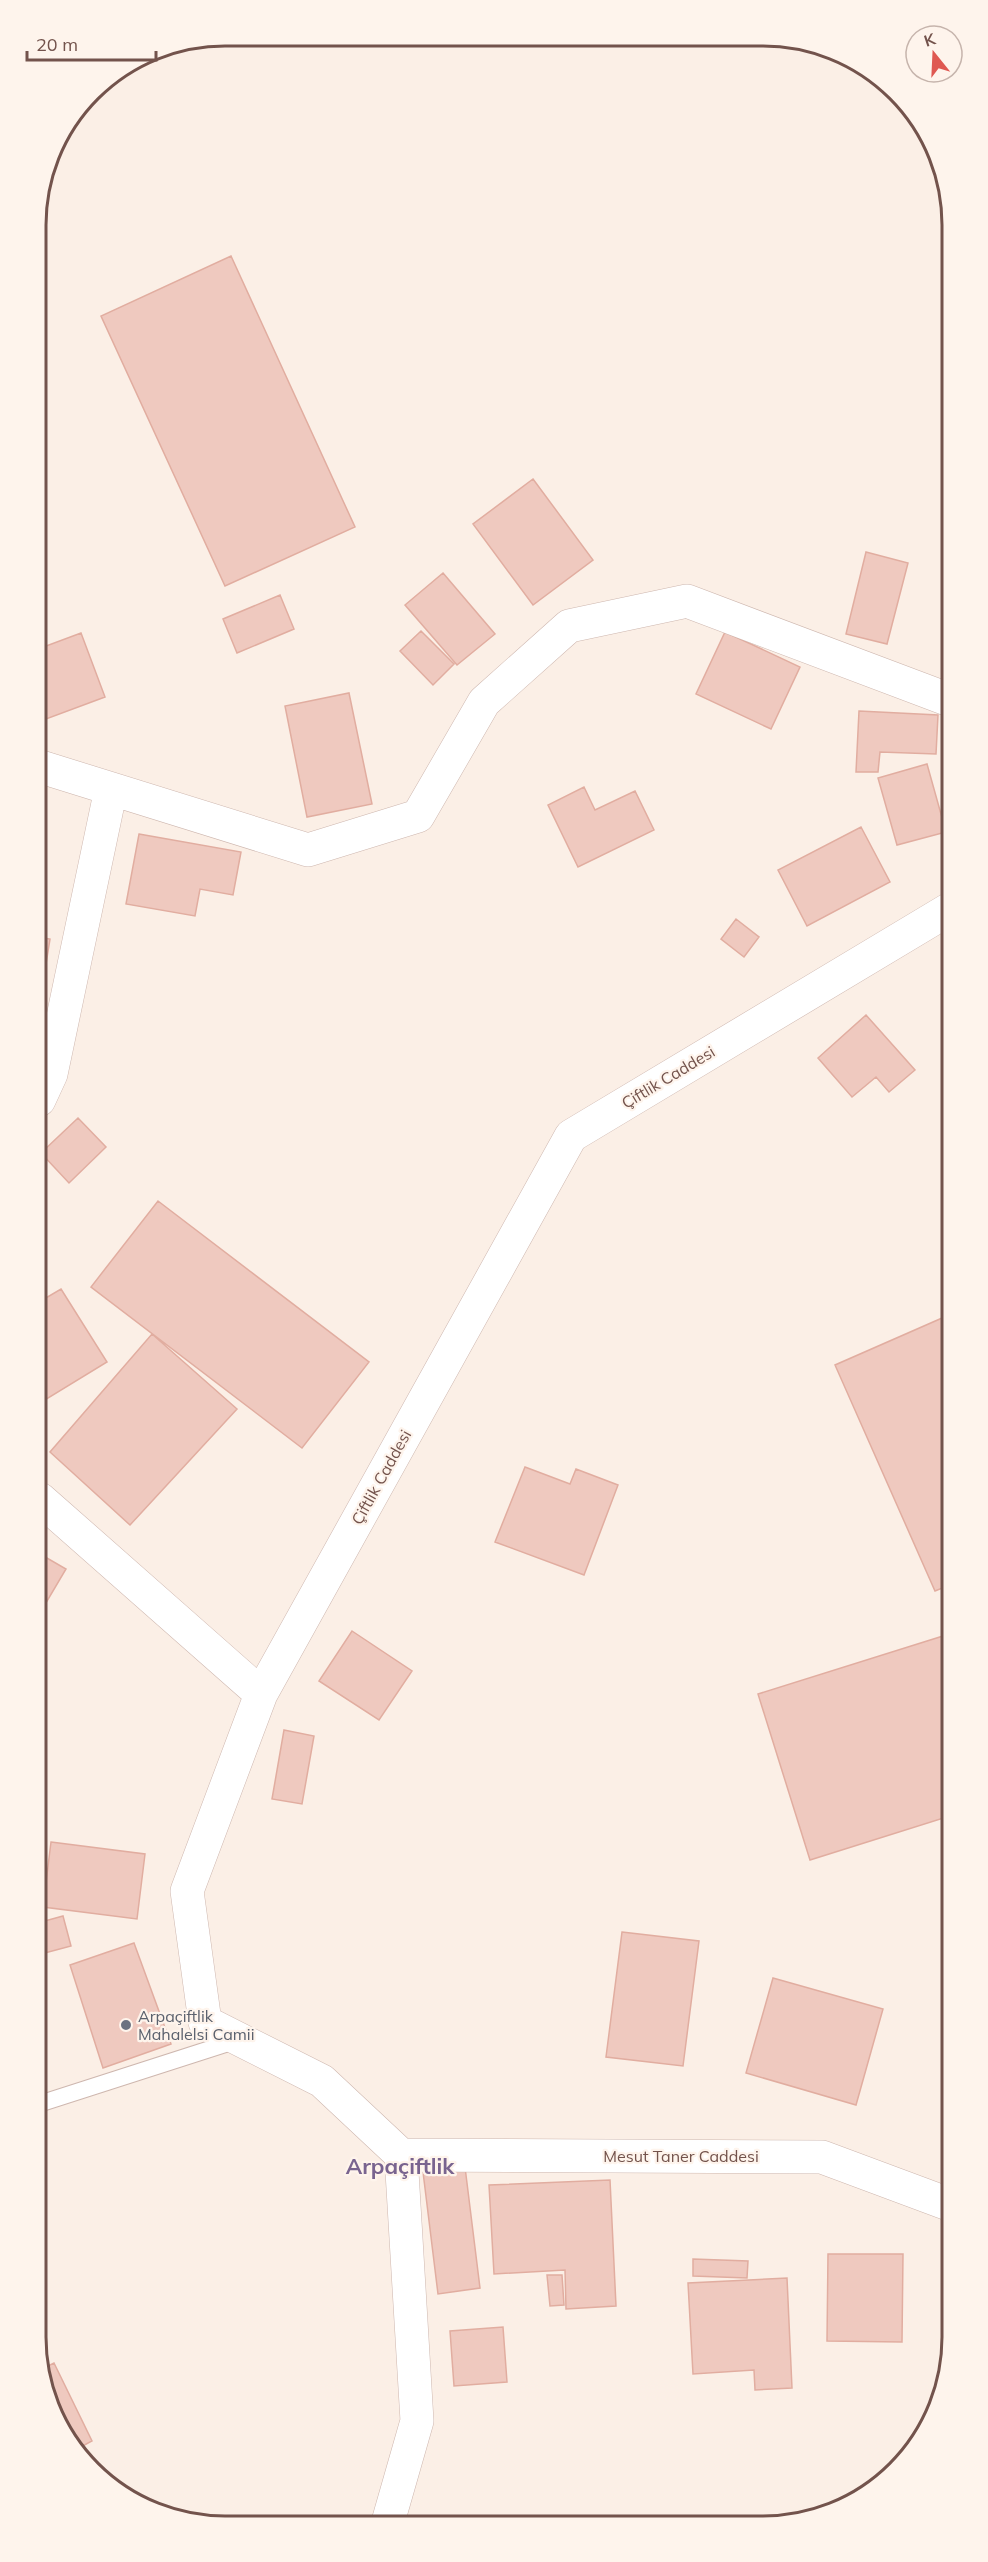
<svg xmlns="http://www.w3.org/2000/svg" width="988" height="2562" font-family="Mulish,sans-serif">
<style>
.building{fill:#efc9bf;stroke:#e1ada0;stroke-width:1.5}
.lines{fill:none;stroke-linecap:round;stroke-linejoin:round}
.lane-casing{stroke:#ceb7af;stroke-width:18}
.street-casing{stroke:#ceb7af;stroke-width:34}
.lane{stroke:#fff;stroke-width:16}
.street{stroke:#fff;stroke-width:33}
.worship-dot{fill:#6b7280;stroke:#fef4ec;stroke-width:2}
.labels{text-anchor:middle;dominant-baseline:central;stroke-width:4.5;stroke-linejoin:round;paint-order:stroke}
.street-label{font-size:16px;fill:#73534c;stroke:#fef4ec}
.worship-label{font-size:16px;fill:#5b616d;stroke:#fef4ec;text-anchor:start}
.district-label{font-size:22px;font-weight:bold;fill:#79648f;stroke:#fef4ec}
.rim{fill:none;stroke:#73534c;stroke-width:3}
</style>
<rect width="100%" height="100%" fill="#fbefe6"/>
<path class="building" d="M 231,256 L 355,527 L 225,586 L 101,316 Z
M 533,479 L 593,560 L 533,605 L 473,524 Z
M 866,552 L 908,563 L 887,644 L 846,634 Z
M 443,573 L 495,634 L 457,665 L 405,605 Z
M 280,595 L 294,629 L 237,653 L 223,619 Z
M 421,631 L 454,664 L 433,685 L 400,651 Z
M 725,632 L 800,667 L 771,729 L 696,694 Z
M 81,633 L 105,697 L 38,722 L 38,649 Z
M 349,693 L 372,804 L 307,817 L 285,706 Z
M 859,711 L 938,715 L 936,754 L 880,752 L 878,772 L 856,772 Z
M 927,764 L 946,832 L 897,845 L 878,778 Z
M 584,787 L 595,810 L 635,791 L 654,830 L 578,867 L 548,805 Z
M 861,827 L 890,882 L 807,926 L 778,870 Z
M 139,834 L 241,852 L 233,895 L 200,889 L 195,916 L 126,904 Z
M 736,919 L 759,937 L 744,957 L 721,939 Z
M 38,937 L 50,939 L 39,1007 Z
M 866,1015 L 915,1070 L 889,1092 L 876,1077 L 852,1097 L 818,1058 Z
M 78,1118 L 106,1147 L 69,1183 L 41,1153 Z
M 158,1201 L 369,1362 L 302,1448 L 91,1287 Z
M 61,1289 L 107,1362 L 40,1403 L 39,1302 Z
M 949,1315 L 950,1585 L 935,1591 L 835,1365 Z
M 152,1334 L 237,1409 L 130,1525 L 50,1452 Z
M 525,1467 L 570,1484 L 576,1469 L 618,1485 L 584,1575 L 495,1542 Z
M 40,1554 L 66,1569 L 40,1613 Z
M 352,1631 L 412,1671 L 379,1720 L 319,1681 Z
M 943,1636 L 950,1655 L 950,1816 L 810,1860 L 758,1694 Z
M 284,1730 L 314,1736 L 302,1804 L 272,1799 Z
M 51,1842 L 145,1854 L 137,1919 L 43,1907 Z
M 63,1916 L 71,1946 L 41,1954 L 41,1922 Z
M 622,1932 L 699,1941 L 683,2066 L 606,2057 Z
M 134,1943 L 171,2044 L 103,2068 L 70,1965 Z
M 773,1978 L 883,2009 L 856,2105 L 746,2073 Z
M 465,2167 L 480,2288 L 438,2294 L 423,2172 Z
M 610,2180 L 616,2306 L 566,2309 L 565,2270 L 494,2274 L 489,2185 Z
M 828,2254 L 903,2254 L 902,2342 L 827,2341 Z
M 693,2259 L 748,2261 L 747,2278 L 693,2276 Z
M 547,2275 L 562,2275 L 564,2305 L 550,2306 Z
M 787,2278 L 792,2388 L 755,2390 L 754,2370 L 693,2374 L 688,2283 Z
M 503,2327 L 507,2382 L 454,2386 L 450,2331 Z
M 54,2363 L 92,2441 L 79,2448 L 42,2385 L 42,2369 Z
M 526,2516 L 526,2521 L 496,2521 L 496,2518 Z"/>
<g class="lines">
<defs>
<path id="lane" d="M 42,2103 L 238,2040"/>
<path id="street" d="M 38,766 L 308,850 L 418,816 L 484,702 L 569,626 L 687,601 L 947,699
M 39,1100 L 51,1074 L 111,789
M 40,1499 L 261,1694
M 401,2155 L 322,2081 L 205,2022 L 187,1891 L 261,1694 L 571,1136 L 948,910
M 401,2155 L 822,2157 L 951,2205
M 388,2522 L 417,2421 L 401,2155"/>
</defs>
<use href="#lane" class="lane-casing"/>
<use href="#street" class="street-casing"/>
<use href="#lane" class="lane"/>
<use href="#street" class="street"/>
</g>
<circle class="worship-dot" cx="126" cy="2025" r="6"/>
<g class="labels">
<g class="street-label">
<text transform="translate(668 1077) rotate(-31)">Çiftlik Caddesi</text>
<text transform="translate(381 1477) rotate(-61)">Çiftlik Caddesi</text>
<text x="681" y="2156">Mesut Taner Caddesi</text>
</g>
<g class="worship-label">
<text x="138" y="2016">Arpaçiftlik<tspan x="138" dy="18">Mahalelsi Camii</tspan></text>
</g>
<g class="district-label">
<text x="400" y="2166">Arpaçiftlik</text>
</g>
</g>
<path d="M0 0H988V2562H0ZM225 46H763A179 179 0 0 1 942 225V2337A179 179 0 0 1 763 2516H225A179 179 0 0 1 46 2337V225A179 179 0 0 1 225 46Z" fill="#fef4ec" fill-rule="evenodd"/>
<path class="rim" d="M225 46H763A179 179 0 0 1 942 225V2337A179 179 0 0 1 763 2516H225A179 179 0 0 1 46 2337V225A179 179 0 0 1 225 46Z"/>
<g transform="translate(934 54) rotate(342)"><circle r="28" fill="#fef4ec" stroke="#c6b4ac" stroke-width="1.5"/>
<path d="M0-4.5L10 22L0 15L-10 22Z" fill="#df5851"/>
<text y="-9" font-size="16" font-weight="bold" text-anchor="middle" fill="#73534c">K</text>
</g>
<path d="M27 51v9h129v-9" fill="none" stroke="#73534c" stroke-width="3"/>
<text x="36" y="51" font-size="18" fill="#73534c" stroke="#fef4ec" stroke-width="4.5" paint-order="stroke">20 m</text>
</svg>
